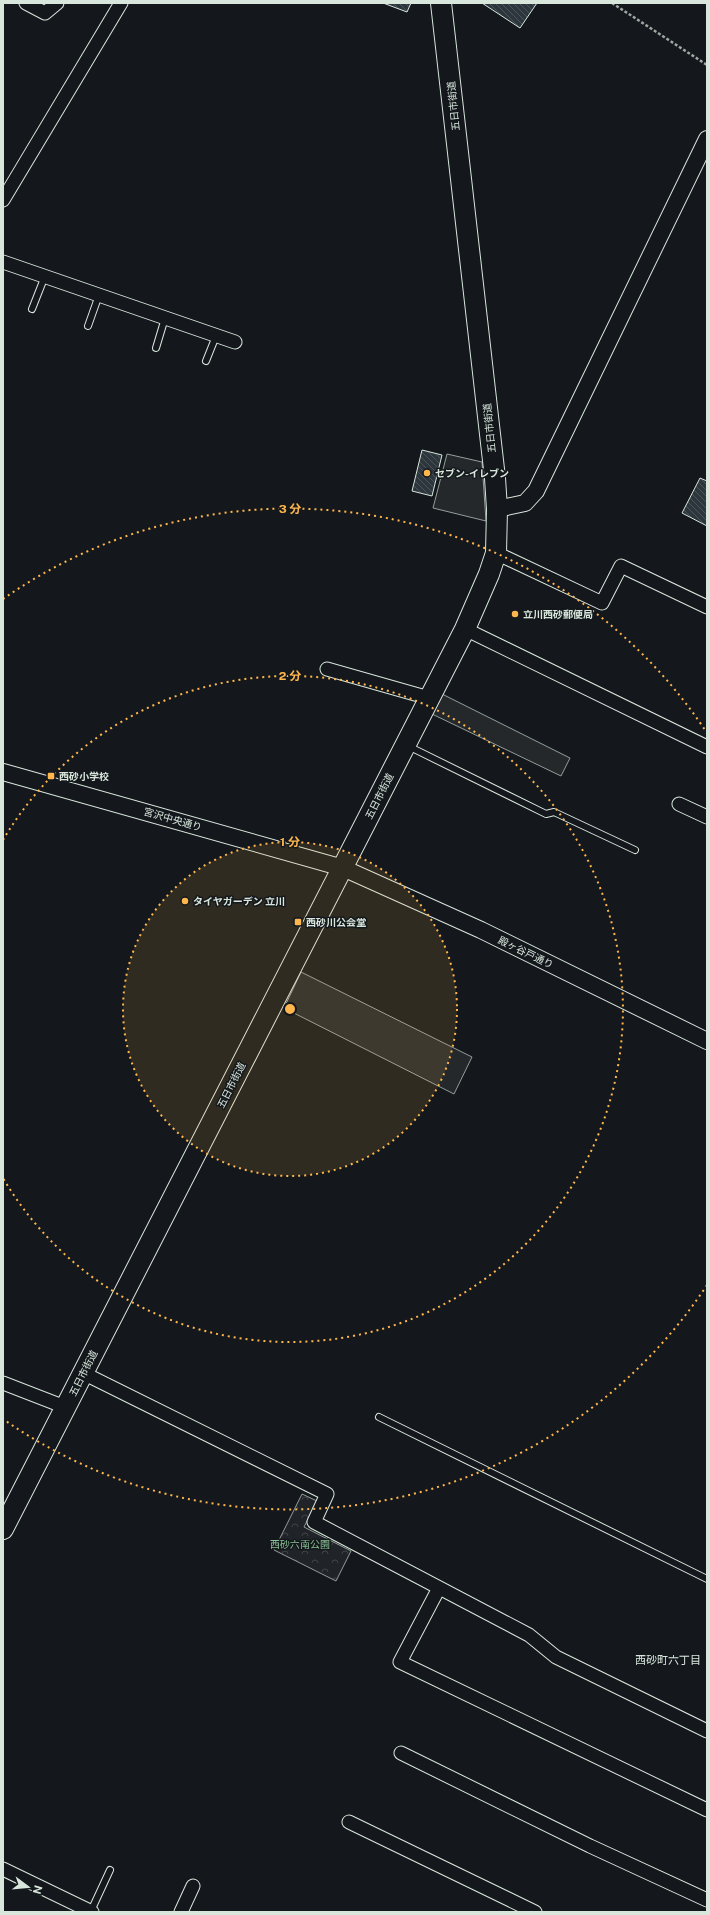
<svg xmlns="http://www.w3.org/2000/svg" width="710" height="1915" font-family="'Public Sans','Noto Sans JP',sans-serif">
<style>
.forest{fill:url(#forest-crowns);stroke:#939e99}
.parking{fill:#24282b;stroke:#939e99}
.building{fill:url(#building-back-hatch);stroke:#d8e6dc}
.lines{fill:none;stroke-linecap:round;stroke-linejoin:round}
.service-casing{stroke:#d8e6dc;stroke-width:8}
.minor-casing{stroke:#d8e6dc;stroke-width:15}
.tertiary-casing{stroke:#d8e6dc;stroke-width:18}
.primary-casing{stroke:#d8e6dc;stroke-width:22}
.path{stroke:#9da8a2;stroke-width:2.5;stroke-dasharray:3 2;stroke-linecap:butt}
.service{stroke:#14181c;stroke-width:6}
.minor{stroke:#14181c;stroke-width:13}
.tertiary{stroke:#14181c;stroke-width:16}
.primary{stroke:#14181c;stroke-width:20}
.ring{fill:none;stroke:#ffb74d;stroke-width:2;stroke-dasharray:2 4}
.poi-dot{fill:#ffb74d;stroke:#14181c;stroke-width:1.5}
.labels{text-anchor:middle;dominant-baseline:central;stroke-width:3;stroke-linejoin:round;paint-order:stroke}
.street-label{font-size:10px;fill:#d8e6dc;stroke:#14181c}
.poi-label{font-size:10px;font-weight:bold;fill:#d8e6dc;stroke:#14181c;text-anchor:start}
.park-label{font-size:10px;fill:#8ac095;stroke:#14181c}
.neighbourhood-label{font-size:11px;fill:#d8e6dc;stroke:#14181c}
.centre{fill:#ffb74d;stroke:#14181c;stroke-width:2}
.ring-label{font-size:12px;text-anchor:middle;font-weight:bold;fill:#ffb74d;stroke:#14181c;stroke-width:3;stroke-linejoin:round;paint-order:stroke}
</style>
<defs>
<pattern id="forest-crowns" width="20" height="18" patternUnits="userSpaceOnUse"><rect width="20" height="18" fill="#202428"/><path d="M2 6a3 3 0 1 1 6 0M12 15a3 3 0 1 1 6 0" fill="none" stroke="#404447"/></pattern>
<pattern id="building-back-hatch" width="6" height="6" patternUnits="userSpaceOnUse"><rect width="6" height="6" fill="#2c363c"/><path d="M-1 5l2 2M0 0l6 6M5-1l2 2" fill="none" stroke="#4a5358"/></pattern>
</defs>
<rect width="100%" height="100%" fill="#14181c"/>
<path class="forest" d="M 302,1494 L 317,1501 L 304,1527 L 351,1551 L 336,1581 L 274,1550 Z"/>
<path class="parking" d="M 447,454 L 482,462 L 486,521 L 433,508 Z
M 442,694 L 570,758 L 561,776 L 432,714 Z
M 301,972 L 472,1057 L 454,1094 L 284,1008 Z"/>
<path class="building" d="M 383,3 L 411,3 L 407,12 Z
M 482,3 L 537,3 L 520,28 Z
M 422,450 L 442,455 L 432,496 L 412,491 Z
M 700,478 L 707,481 L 707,526 L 682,513 Z"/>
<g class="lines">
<defs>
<path id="service" d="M 32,309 L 45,276
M 88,326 L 99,295
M 156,348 L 165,318
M 206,361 L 216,336
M 408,746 L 546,814 L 554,812 L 635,850
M 379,1417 L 707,1579
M 91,1911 L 110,1870"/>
<path id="minor" d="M 26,3 L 45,13 L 57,3
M 3,200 L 121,3
M 3,262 L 235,342
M 496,553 L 602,603 L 621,566 L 707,607
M 465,629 L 707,747
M 327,669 L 429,698
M 679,804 L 707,817
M 83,1373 L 327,1494 L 314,1522 L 529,1635 L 556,1657 L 707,1731
M 3,1383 L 65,1407
M 439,1588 L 400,1662 L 707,1810
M 401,1753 L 590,1846 L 707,1900
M 349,1822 L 535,1912
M 3,1869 L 92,1912
M 181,1912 L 193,1886"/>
<path id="tertiary" d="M 497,509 L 525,503 L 536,491 L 707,139
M 3,772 L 343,868 L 481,930 L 707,1041"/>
<path id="primary" d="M 3,1529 L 465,629 L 489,574 L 496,553 L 497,509 L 495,478 L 441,3"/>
</defs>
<use href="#service" class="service-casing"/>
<use href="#minor" class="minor-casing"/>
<use href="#tertiary" class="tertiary-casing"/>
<use href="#primary" class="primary-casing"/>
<path class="path" d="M 612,3 L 707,65"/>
<use href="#service" class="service"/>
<use href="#minor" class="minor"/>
<use href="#tertiary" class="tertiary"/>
<use href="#primary" class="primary"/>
</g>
<circle cx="290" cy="1009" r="167" fill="#ffb74d" fill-opacity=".12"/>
<g class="ring">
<circle cx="290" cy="1009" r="167"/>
<path d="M3 840A333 333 0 1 1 3 1178"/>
<path d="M707 1285A500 500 0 0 1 3 1419M3 599A500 500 0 0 1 707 733"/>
</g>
<g class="poi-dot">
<circle cx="427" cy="473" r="4"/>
<circle cx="515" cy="614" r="4"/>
<rect x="47" y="772" width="8" height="8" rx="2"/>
<circle cx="185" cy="901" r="4"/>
<rect x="294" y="918" width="8" height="8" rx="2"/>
</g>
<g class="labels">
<g class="street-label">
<text transform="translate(453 106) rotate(-96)">五日市街道</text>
<text transform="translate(489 428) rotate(-96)">五日市街道</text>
<text transform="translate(379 796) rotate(-63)">五日市街道</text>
<text transform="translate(173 819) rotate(16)">宮沢中央通り</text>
<text transform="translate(526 952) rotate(26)">殿ヶ谷戸通り</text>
<text transform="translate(231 1085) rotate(-63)">五日市街道</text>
<text transform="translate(83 1373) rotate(-63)">五日市街道</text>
</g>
<g class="poi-label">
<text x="435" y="473">セブン-イレブン</text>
<text x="523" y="614">立川西砂郵便局</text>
<text x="59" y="776">西砂小学校</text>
<text x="193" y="901">タイヤガーデン 立川</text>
<text x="306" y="922">西砂川公会堂</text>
</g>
<g class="park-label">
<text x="300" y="1544">西砂六南公園</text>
</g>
<g class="neighbourhood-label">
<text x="668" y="1660">西砂町六丁目</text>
</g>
</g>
<circle cx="290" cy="1009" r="6" class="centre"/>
<g class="ring-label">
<text x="290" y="513">3 分</text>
<text x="290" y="680">2 分</text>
<text x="290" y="846">1 分</text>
</g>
<rect width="710" height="1915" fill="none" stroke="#d8e6dc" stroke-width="8"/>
<g transform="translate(28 1887) rotate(106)" stroke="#14181c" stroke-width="3" paint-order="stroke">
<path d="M0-3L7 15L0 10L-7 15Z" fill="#d8e6dc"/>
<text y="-6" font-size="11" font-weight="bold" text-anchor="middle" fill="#d8e6dc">N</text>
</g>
</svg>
